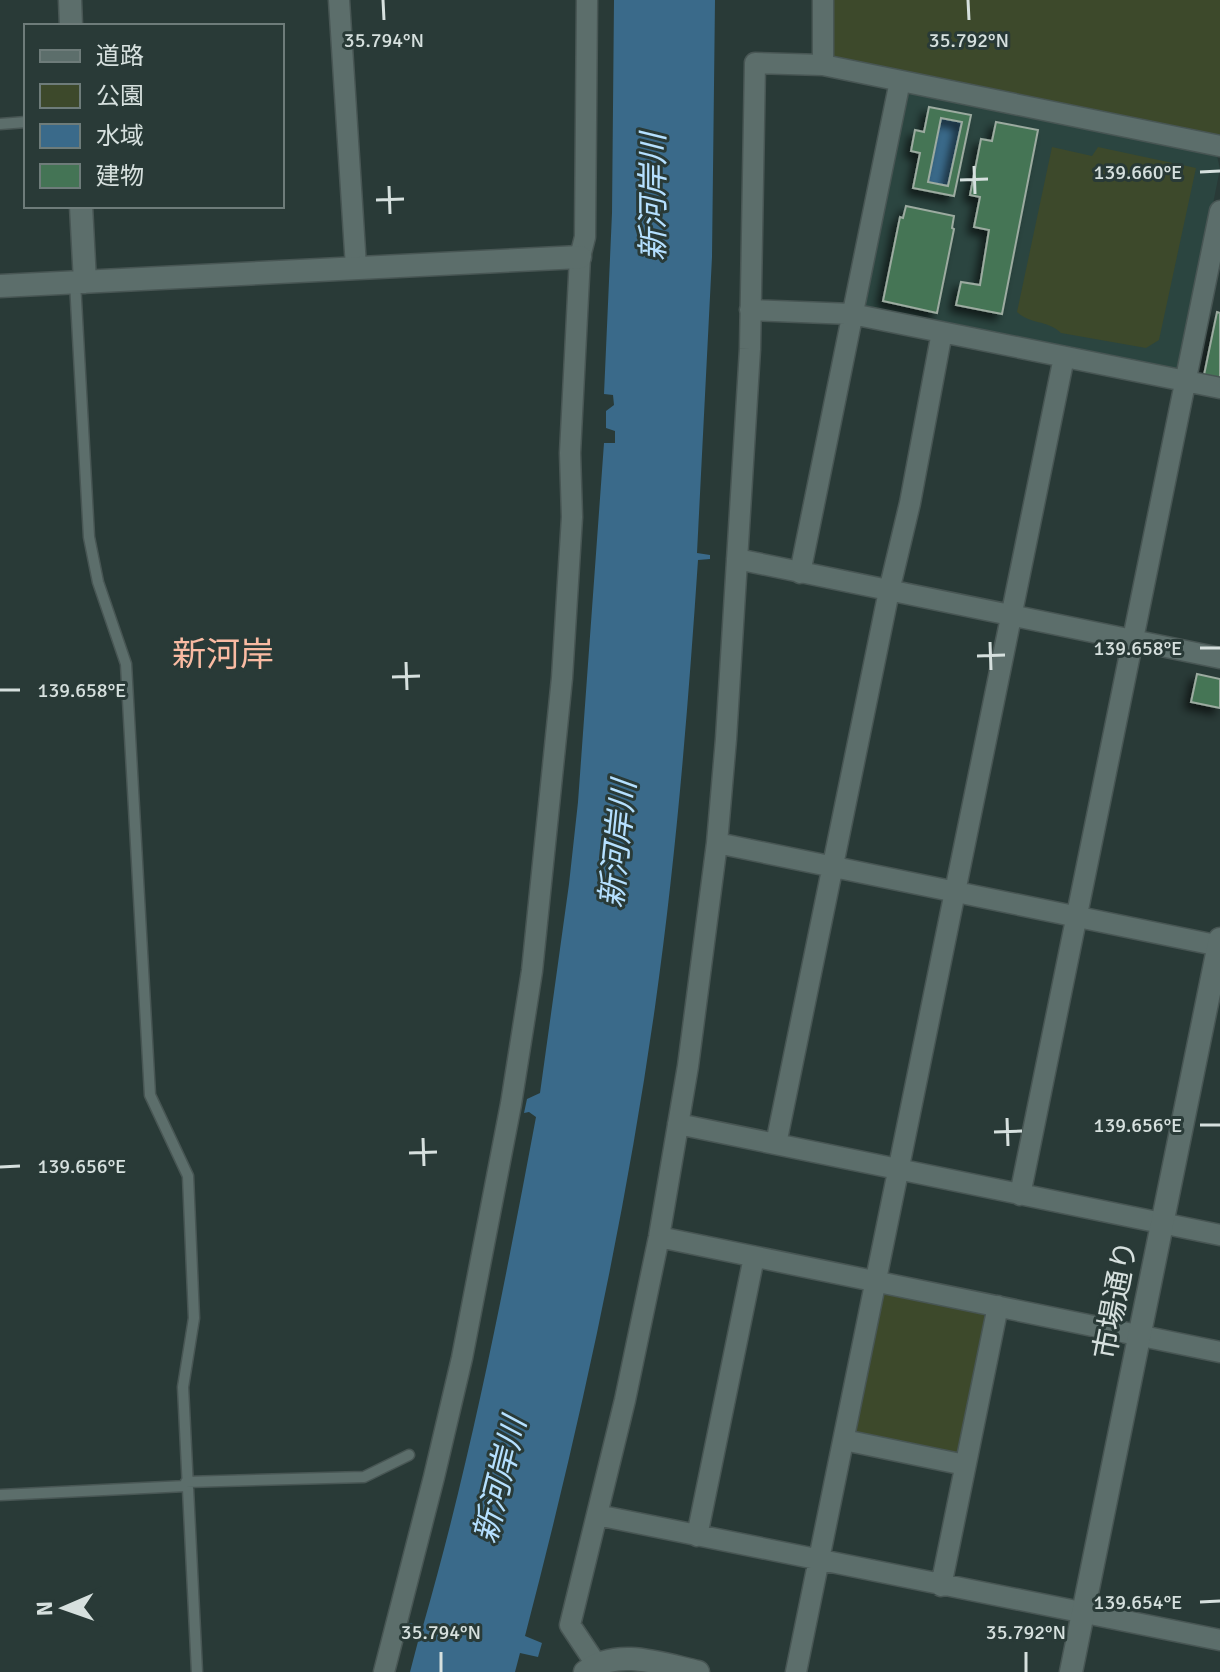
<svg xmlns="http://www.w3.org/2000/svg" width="1220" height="1672" font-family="Signika,'Noto Sans JP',sans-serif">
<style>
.built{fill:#2b4540}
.green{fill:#3d492b}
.water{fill:#3a6a8a}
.building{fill:#447455;stroke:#9caba0;stroke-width:2;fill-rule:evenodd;filter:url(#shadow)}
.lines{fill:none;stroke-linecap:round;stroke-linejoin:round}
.service-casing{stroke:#485654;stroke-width:13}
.minor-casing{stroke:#485654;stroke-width:23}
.tertiary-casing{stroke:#485654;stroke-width:25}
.service{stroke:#5c6e6b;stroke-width:10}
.minor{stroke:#5c6e6b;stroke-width:20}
.tertiary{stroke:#5c6e6b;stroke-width:22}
.ticks{fill:none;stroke:#d6e0de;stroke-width:3}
.labels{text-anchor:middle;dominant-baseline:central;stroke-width:6;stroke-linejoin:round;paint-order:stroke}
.street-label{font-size:30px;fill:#d6e0de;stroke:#293a37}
.water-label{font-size:32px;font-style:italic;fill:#b5e0ff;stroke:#293a37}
.quarter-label{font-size:34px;fill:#fabba3;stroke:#293a37}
.ticks-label{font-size:20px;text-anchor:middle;fill:#d6e0de;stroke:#293a37;stroke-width:6;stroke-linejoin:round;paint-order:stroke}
</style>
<defs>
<filter id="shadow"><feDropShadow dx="-6" dy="6" stdDeviation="4" flood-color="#0009"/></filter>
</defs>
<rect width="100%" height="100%" fill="#293a37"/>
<path class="built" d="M 911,94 L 1217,156 L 1220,169 L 1180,368 L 1173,374 L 866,311 L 862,302 L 904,98 Z"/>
<path class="green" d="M 830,0 L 1220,0 L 1220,134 L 1216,137 L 835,60 L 831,54 Z
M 1052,147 L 1092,156 L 1098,147 L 1196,168 L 1159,340 L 1146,348 L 1061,333 C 1046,319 1031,325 1017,312 Z
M 888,1292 L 981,1311 L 987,1320 L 960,1451 L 952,1456 L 859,1437 L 853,1429 L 881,1297 Z"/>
<path class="water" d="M 614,0 L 715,0 L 712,257 L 697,553 L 710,555 L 710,559 L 698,560 C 688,709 676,859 655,1007 C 625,1219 579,1429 525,1636 L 542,1643 L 538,1657 L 520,1653 L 515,1672 L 410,1672 L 421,1630 L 407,1626 L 409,1623 L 423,1626 C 471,1459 504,1288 536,1117 L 529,1112 L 524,1113 L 527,1099 L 540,1093 L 569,884 L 578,802 L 604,443 L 615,443 L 615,431 L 606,428 L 606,411 L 614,405 L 613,395 L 604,394 L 612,213 Z
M 941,118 L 962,122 L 948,186 L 928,182 Z"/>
<path class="building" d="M 929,107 L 971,115 L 954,196 L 913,188 L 920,153 L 911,151 L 915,130 L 924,132 ZM 941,118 L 962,122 L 948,186 L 928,182 Z
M 996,122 L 1038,130 L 1002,314 L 956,305 L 961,282 L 980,285 L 989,230 L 974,227 L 980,197 L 970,195 L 981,139 L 992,141 Z
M 906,206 L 954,216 L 952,228 L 954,229 L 937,313 L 883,301 L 900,217 L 903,218 Z
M 1217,312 L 1220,313 L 1220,379 L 1204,375 Z
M 1197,674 L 1220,679 L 1220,708 L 1191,702 Z"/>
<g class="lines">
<defs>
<path id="service" d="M 0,124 L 26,122
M 75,282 L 89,537 L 98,582 L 126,664 L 150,1095 L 188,1176 L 194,1318 L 183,1387 L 197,1672
M 186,1482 L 364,1477 L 409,1455
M 0,1495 L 186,1486"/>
<path id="minor" d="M 339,0 L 356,267
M 823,0 L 823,65
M 750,310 L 852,314 L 1220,388
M 737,559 L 1220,658
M 800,573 L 900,81
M 717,843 L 1220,946
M 678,1124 L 1220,1235
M 776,1144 L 889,591 L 910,503 L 942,332
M 1020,1195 L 1220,211
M 659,1237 L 1220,1352
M 844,1440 L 965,1465
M 597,1515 L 1220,1640
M 697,1536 L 754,1257
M 941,1586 L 998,1306
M 596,1664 L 570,1625 L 625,1400 L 659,1237 L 688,1066 L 717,843 L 726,739 L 750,349 L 755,63 L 823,65 L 1220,146
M 384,1672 L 434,1477 L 462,1358 L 511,1104 L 532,971 L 562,678 L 572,517 L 570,453 L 580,257 L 585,237 L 587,0
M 796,1672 L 1064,357"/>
<path id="tertiary" d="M 70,0 L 71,26
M 81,206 L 85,282
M 0,286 L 580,257
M 585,1672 C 617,1647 662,1664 698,1672
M 1071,1672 L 1220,939"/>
</defs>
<use href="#service" class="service-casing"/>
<use href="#minor" class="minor-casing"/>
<use href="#tertiary" class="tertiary-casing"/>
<use href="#service" class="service"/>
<use href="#minor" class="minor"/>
<use href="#tertiary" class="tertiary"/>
</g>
<path class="ticks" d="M 383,0 L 384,20M 968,0 L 969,20M 974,166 L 975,194M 1200,172 L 1220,171M 960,180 L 988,179M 389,186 L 390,214M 376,200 L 404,199M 990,642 L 991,670M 1200,648 L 1220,648M 977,656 L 1005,655M 406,662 L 407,690M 392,677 L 420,676M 0,690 L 20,690M 1007,1118 L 1008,1146M 1200,1125 L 1220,1125M 994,1132 L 1022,1131M 423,1138 L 424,1166M 409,1153 L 437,1152M 0,1167 L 20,1166M 1200,1602 L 1220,1601M 441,1652 L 441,1672M 1026,1652 L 1026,1672"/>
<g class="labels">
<g class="street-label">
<text transform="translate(1116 1300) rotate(-79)">市場通り</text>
</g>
<g class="water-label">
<text transform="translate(653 197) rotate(-90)">新河岸川</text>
<text transform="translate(618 844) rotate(-84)">新河岸川</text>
<text transform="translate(500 1480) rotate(-76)">新河岸川</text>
</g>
<g class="quarter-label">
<text x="223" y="655">新河岸</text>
</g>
</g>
<g class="ticks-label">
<text x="384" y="47">35.794°N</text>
<text x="969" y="47">35.792°N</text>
<text x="1138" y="179">139.660°E</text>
<text x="1138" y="655">139.658°E</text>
<text x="82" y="697">139.658°E</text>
<text x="1138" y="1132">139.656°E</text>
<text x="82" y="1173">139.656°E</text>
<text x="1138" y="1609">139.654°E</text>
<text x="441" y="1639">35.794°N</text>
<text x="1026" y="1639">35.792°N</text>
</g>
<rect x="24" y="24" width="260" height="184" fill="#293a37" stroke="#6e7c7a" stroke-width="2"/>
<rect x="40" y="50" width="40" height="12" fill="#5c6e6b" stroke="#6e7c7a" stroke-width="2"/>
<text x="96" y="64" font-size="24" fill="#d6e0de">道路</text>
<rect x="40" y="84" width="40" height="24" fill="#3d492b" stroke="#6e7c7a" stroke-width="2"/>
<text x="96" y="104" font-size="24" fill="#d6e0de">公園</text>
<rect x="40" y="124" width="40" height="24" fill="#3a6a8a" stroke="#6e7c7a" stroke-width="2"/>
<text x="96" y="144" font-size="24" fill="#d6e0de">水域</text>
<rect x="40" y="164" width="40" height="24" fill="#447455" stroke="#6e7c7a" stroke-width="2"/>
<text x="96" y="184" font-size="24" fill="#d6e0de">建物</text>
<g transform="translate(64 1608) rotate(268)" stroke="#293a37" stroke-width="6" paint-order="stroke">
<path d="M0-6L14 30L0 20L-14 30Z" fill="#d6e0de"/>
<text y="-12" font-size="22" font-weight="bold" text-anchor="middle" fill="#d6e0de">N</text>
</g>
</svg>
